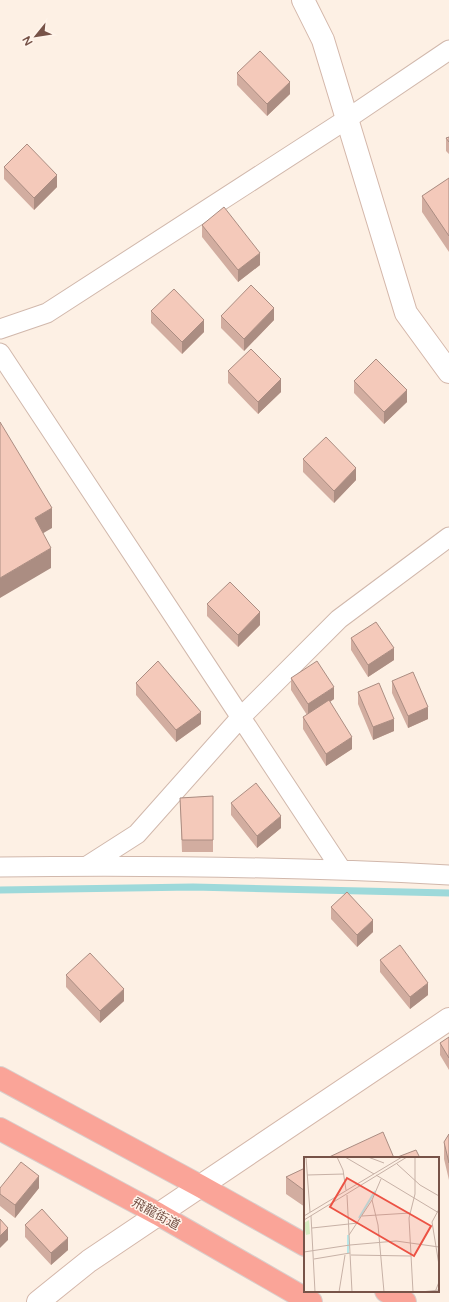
<svg xmlns="http://www.w3.org/2000/svg" width="449" height="1302" font-family="'Varela Round','Noto Sans JP',sans-serif">
<style>
.lines{fill:none;stroke-linecap:round;stroke-linejoin:round}
.stream{stroke:#9dd9da;stroke-width:7}
.street-casing{stroke:#d1b8ac;stroke-width:21}
.secondary-casing{stroke:#d4b7aa;stroke-width:24}
.highway-casing{stroke:#d9cfcc;stroke-width:24}
.street{stroke:#fff;stroke-width:19}
.secondary{stroke:#fff;stroke-width:22}
.highway{stroke:#faa498;stroke-width:22}
.wall{fill:#d2ada0}
.shaded-wall{fill:#ab8d82}
.building{fill:#f4c9ba;stroke:#ab8d82}
.labels{text-anchor:middle;dominant-baseline:central;stroke-width:3;stroke-linejoin:round;paint-order:stroke}
.street-label{font-size:13px;fill:#775348;stroke:#fff4eb}
.inset-river{fill:none;stroke:#b7e7e8;stroke-width:2}
.inset-road{fill:none;stroke:#c7b1a6;stroke-width:1}
.view{fill:#ec5244;fill-opacity:0.15;stroke:#ec5244;stroke-width:2}
.inset-edge{fill:none;stroke:#775348;stroke-width:2}
</style>
<rect width="100%" height="100%" fill="#fdf0e4"/>
<g class="lines">
<path class="stream" d="M 0,890 L 193,887 L 449,893"/>
<defs>
<path id="street" d="M 0,329 L 47,313 L 347,119 L 449,50
M 0,353 L 341,869
M 87,866 L 137,834 L 241,717 L 339,619 L 449,537
M 0,867 C 150,865 299,867 449,875"/>
<path id="secondary" d="M 303,0 L 323,40 L 406,313 L 449,372
M 38,1302 L 89,1261 L 449,1019"/>
<path id="highway" d="M 0,1078 L 200,1186 L 305,1245
M 0,1129 L 158,1214 L 311,1302
M 386,1291 L 405,1302"/>
</defs>
<use href="#street" class="street-casing"/>
<use href="#secondary" class="secondary-casing"/>
<use href="#highway" class="highway-casing"/>
<use href="#street" class="street"/>
<use href="#secondary" class="secondary"/>
<use href="#highway" class="highway"/>
</g>
<path class="wall" d="M 237,73 L 290,94 L 267,116 L 237,85 Z
M 449,137 L 449,154 L 446,151 L 446,138 Z
M 4,167 L 57,187 L 34,210 L 4,179 Z
M 449,178 L 449,252 L 422,212 L 422,196 Z
M 202,225 L 260,265 L 238,282 L 202,237 Z
M 151,311 L 204,332 L 182,354 L 151,323 Z
M 221,316 L 274,320 L 244,351 L 221,328 Z
M 228,371 L 281,392 L 258,414 L 228,383 Z
M 354,381 L 407,402 L 384,424 L 354,393 Z
M 303,459 L 356,480 L 334,503 L 303,472 Z
M 207,604 L 260,625 L 238,647 L 207,616 Z
M 351,638 L 394,660 L 368,677 L 351,650 Z
M 291,678 L 334,699 L 330,702 L 352,749 L 326,766 L 303,729 L 303,717 L 307,715 L 291,690 Z
M 392,681 L 428,719 L 408,728 L 392,693 Z
M 136,683 L 201,724 L 176,742 L 136,695 Z
M 358,692 L 394,731 L 373,740 L 358,704 Z
M 213,796 L 213,852 L 182,852 L 180,798 Z
M 231,803 L 281,828 L 257,848 L 231,815 Z
M 331,907 L 373,932 L 357,947 L 331,919 Z
M 380,960 L 428,995 L 410,1009 L 380,972 Z
M 66,975 L 124,1001 L 100,1023 L 66,987 Z
M 449,1037 L 449,1070 L 440,1055 L 440,1043 Z
M 449,1134 L 449,1180 L 444,1159 L 444,1142 Z
M 305,1168 L 305,1207 L 286,1194 L 286,1177 Z
M 0,1188 L 39,1188 L 15,1218 L 0,1206 Z
M 25,1225 L 68,1250 L 51,1265 L 25,1237 Z"/>
<path class="shaded-wall" d="M 290,82 L 290,94 L 267,116 L 267,104 Z
M 57,175 L 57,187 L 34,210 L 34,198 Z
M 260,253 L 260,265 L 238,282 L 238,270 Z
M 274,308 L 274,320 L 244,351 L 244,339 Z
M 204,320 L 204,332 L 182,354 L 182,342 Z
M 281,379 L 281,392 L 258,414 L 258,402 Z
M 407,390 L 407,402 L 384,424 L 384,412 Z
M 356,468 L 356,480 L 334,503 L 334,491 Z
M 52,508 L 52,528 L 35,538 L 35,518 Z
M 51,548 L 51,568 L 0,598 L 0,578 Z
M 260,612 L 260,625 L 238,647 L 238,635 Z
M 394,648 L 394,660 L 368,677 L 368,665 Z
M 334,687 L 334,699 L 308,716 L 308,704 Z
M 428,707 L 428,719 L 408,728 L 408,716 Z
M 201,712 L 201,724 L 176,742 L 176,730 Z
M 394,719 L 394,731 L 373,740 L 373,727 Z
M 352,737 L 352,749 L 326,766 L 326,754 Z
M 281,816 L 281,828 L 257,848 L 257,836 Z
M 373,920 L 373,932 L 357,947 L 357,935 Z
M 428,983 L 428,995 L 410,1009 L 410,997 Z
M 124,989 L 124,1001 L 100,1023 L 100,1011 Z
M 39,1176 L 39,1188 L 15,1218 L 15,1205 Z
M 8,1228 L 8,1240 L 0,1248 L 0,1236 Z
M 68,1238 L 68,1250 L 51,1265 L 51,1253 Z"/>
<path class="building" d="M 260,51 L 290,82 L 267,104 L 237,73 Z
M 449,137 L 449,142 L 446,138 Z
M 27,144 L 57,175 L 34,198 L 4,167 Z
M 449,178 L 449,236 L 422,196 Z
M 224,207 L 260,253 L 238,270 L 202,225 Z
M 251,285 L 274,308 L 244,339 L 221,316 Z
M 174,289 L 204,320 L 182,342 L 151,311 Z
M 251,349 L 281,379 L 258,402 L 228,371 Z
M 376,359 L 407,390 L 384,412 L 354,381 Z
M 0,422 L 52,508 L 35,518 L 51,548 L 0,578 Z
M 326,437 L 356,468 L 334,491 L 303,459 Z
M 230,582 L 260,612 L 238,635 L 207,604 Z
M 376,622 L 394,648 L 368,665 L 351,638 Z
M 158,661 L 201,712 L 176,730 L 136,683 Z
M 317,661 L 334,687 L 308,704 L 291,678 Z
M 413,672 L 428,707 L 408,716 L 392,681 Z
M 379,683 L 394,719 L 373,727 L 358,692 Z
M 329,700 L 352,737 L 326,754 L 303,717 Z
M 256,783 L 281,816 L 257,836 L 231,803 Z
M 213,796 L 213,840 L 182,840 L 180,798 Z
M 347,892 L 373,920 L 357,935 L 331,907 Z
M 400,945 L 428,983 L 410,997 L 380,960 Z
M 90,953 L 124,989 L 100,1011 L 66,975 Z
M 449,1037 L 449,1058 L 440,1043 Z
M 383,1132 L 394,1158 L 327,1158 Z
M 449,1134 L 449,1163 L 444,1142 Z
M 416,1150 L 420,1158 L 395,1158 Z
M 21,1162 L 39,1176 L 15,1205 L 0,1194 L 0,1188 Z
M 305,1168 L 305,1191 L 286,1177 Z
M 42,1209 L 68,1238 L 51,1253 L 25,1225 Z
M 0,1219 L 8,1228 L 0,1236 Z"/>
<g class="labels">
<g class="street-label">
<text transform="translate(156 1214) rotate(29)">飛龍街道</text>
</g>
</g>
<g transform="translate(304 1157)">
<rect width="135" height="135" fill="#fdf0e4"/>
<path d="M 5,63 L 6,77 L 2,78 L 0,66 Z" fill="#d8ecc2"/>
<path class="inset-river" d="M 55,61 L 71,34M 44,78 L 44,96"/>
<path class="inset-road" d="M 2,0 L 6,55M 33,0 L 39,13 L 42,33M 41,0 L 70,17M 64,0 L 80,6M 93,7 L 116,28 L 135,39M 3,18 L 40,17M 72,18 L 135,56M 43,38 L 48,135M 68,43 L 74,68 L 80,135M 0,59 L 98,0M 7,59 L 11,135M 58,59 L 106,56M 0,63 L 103,0M 8,71 L 54,66M 45,78 L 68,43 L 77,22M 0,95 L 46,88 L 92,84 L 135,90M 47,98 L 107,99M 10,102 L 46,96M 35,135 L 41,98M 109,135 L 105,61 L 111,37 L 111,0M 117,135 L 135,133M 131,135 L 135,125 L 135,108 L 128,65 L 135,52"/>
<path class="view" d="M 43,21 L 127,69 L 110,99 L 26,50 Z"/>
<rect width="135" height="135" class="inset-edge"/>
</g>
<g transform="translate(36 36) rotate(240)" stroke="#fff4eb" stroke-width="3" paint-order="stroke">
<path d="M0-3L7 15L0 10L-7 15Z" fill="#775348"/>
<text y="-6" font-size="11" font-weight="bold" text-anchor="middle" fill="#775348">N</text>
</g>
</svg>
